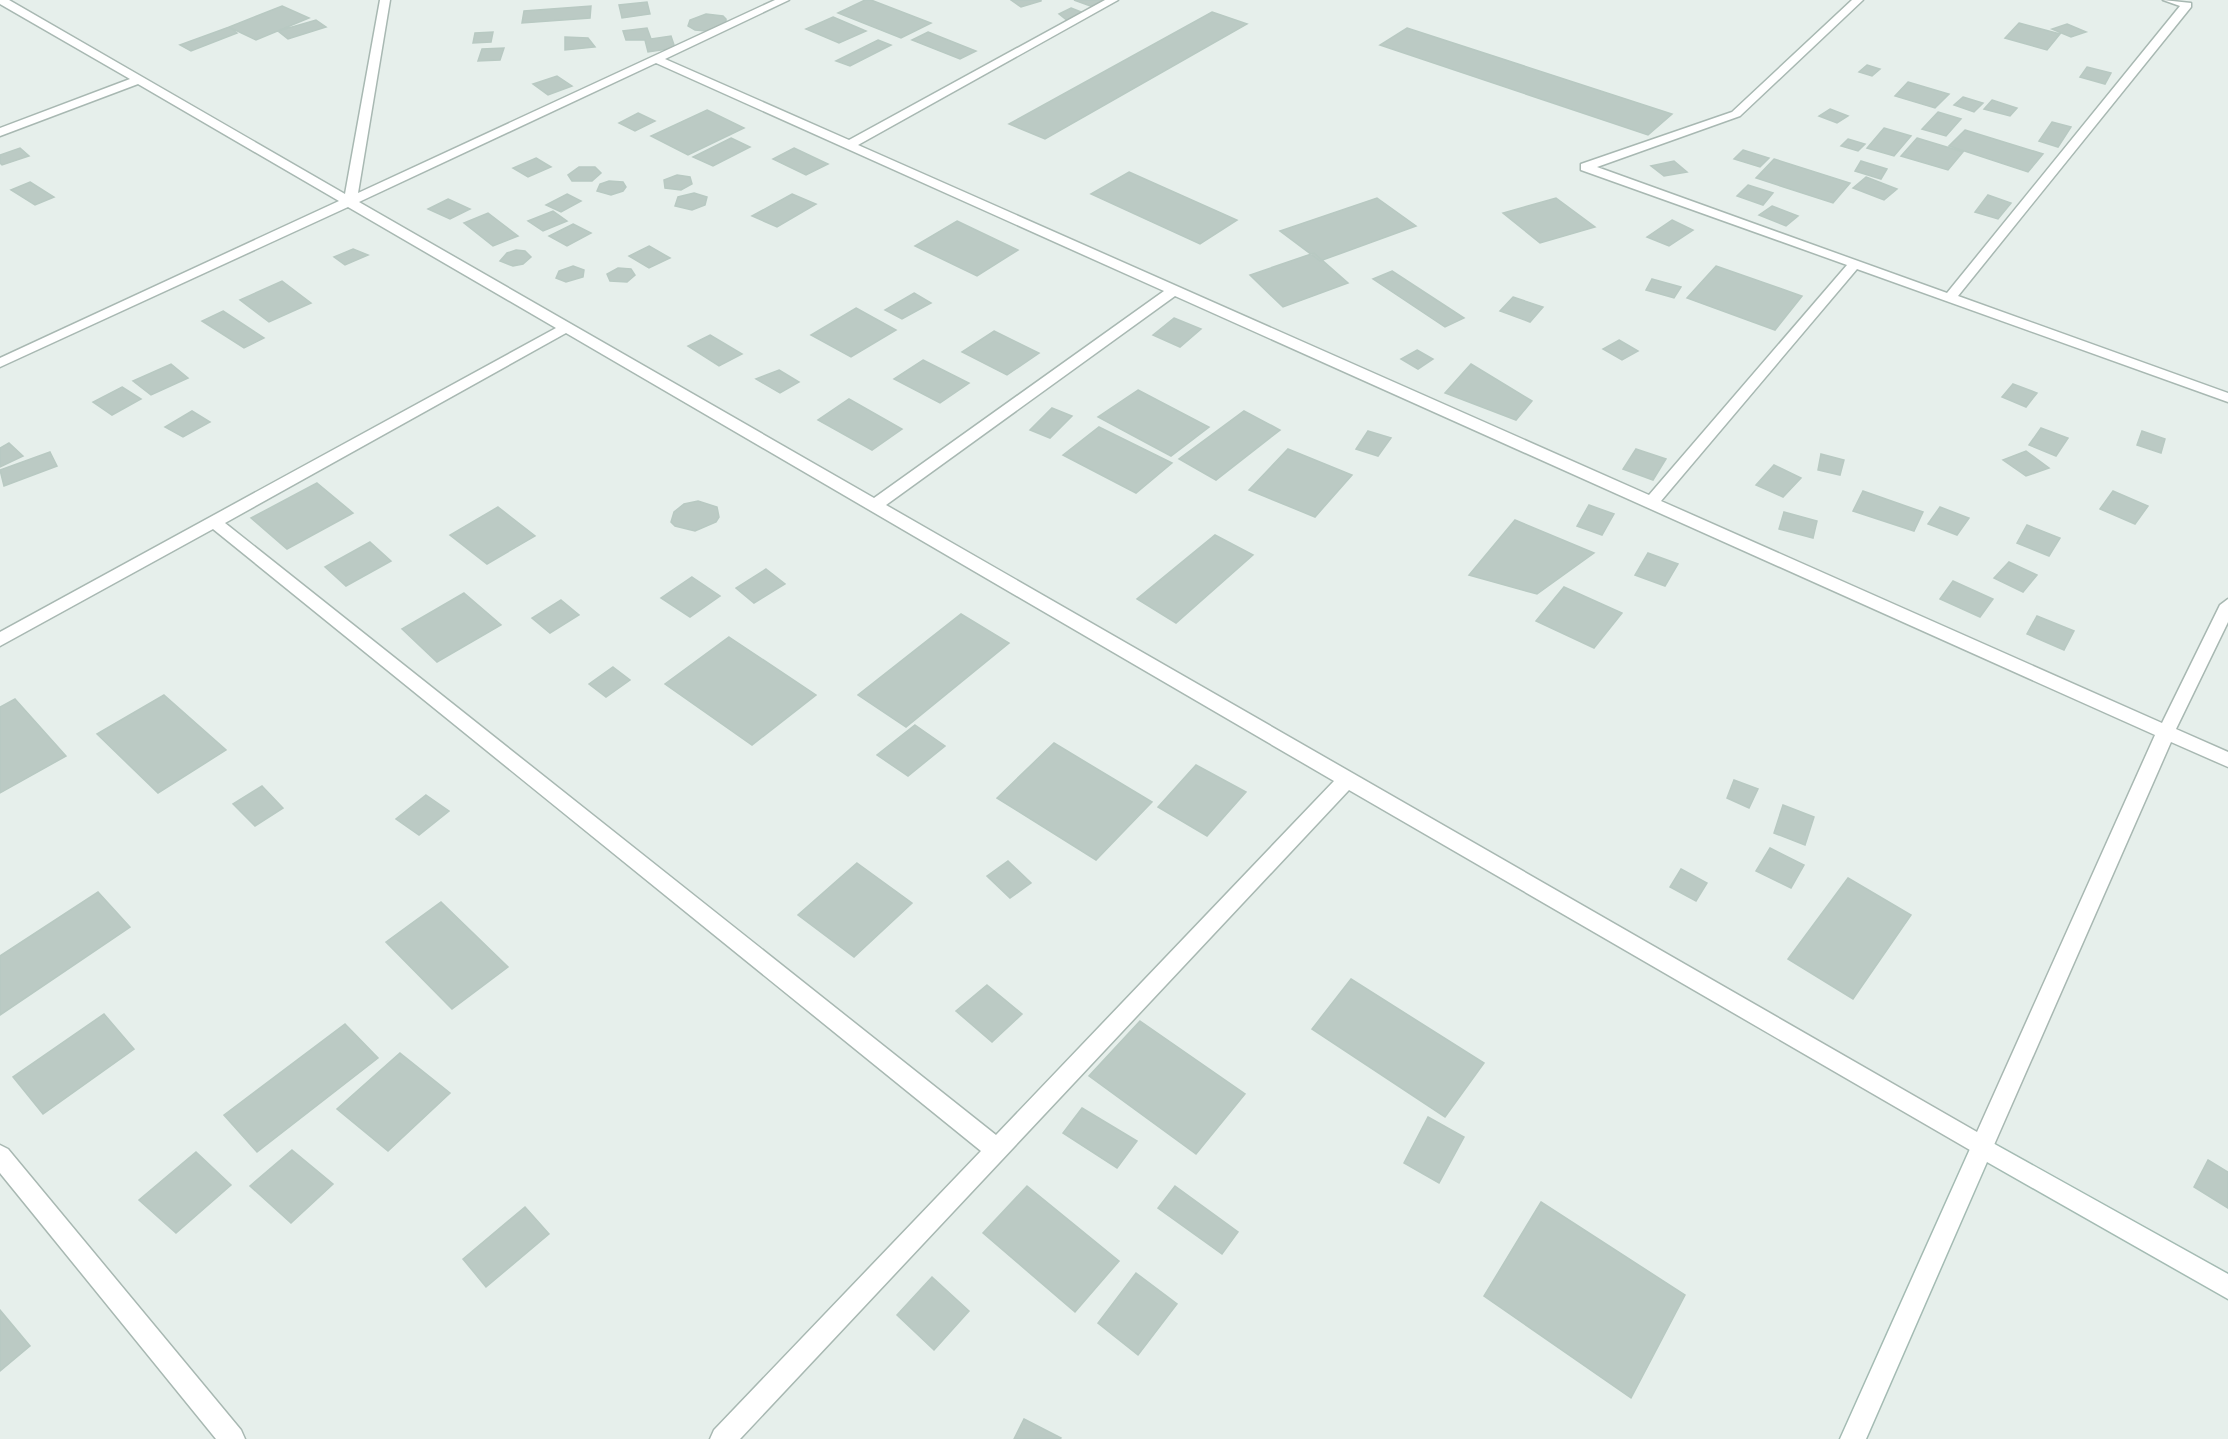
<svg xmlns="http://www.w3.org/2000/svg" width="2228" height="1439" font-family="Manrope,sans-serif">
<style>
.building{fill:#bbcac4;stroke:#b8c9c2;stroke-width:1.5}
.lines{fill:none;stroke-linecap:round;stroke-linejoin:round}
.street-casing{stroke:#a8b8b2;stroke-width:3}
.secondary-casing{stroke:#a4bbb3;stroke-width:3}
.street{fill:#fff;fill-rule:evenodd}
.secondary{fill:#fff;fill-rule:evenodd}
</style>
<rect width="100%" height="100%" fill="#e6efeb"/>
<path class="building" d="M 865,0 L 871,0 L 931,23 L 901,38 L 838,13 Z
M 1011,0 L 1041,0 L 1041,1 L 1021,7 Z
M 1074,0 L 1106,0 L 1093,7 Z
M 647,2 L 650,14 L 622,18 L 619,5 Z
M 282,6 L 309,18 L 256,40 L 229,27 Z
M 591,6 L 590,18 L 522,23 L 524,11 Z
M 1071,8 L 1084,13 L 1068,21 L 1059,14 Z
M 1212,12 L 1247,24 L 1045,139 L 1009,124 Z
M 706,14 L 723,16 L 726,19 L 726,24 L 706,31 L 695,30 L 688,26 L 690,20 Z
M 833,17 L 866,31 L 839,43 L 806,29 Z
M 316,20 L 326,27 L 288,39 L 278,31 Z
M 2019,23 L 2060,34 L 2047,50 L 2005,38 Z
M 2067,24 L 2086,32 L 2071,37 L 2052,29 Z
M 229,27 L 237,33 L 191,51 L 180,45 Z
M 647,28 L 651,39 L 671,36 L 675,48 L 648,52 L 645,40 L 626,40 L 623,31 Z
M 1407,28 L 1672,114 L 1648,135 L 1380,45 Z
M 493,32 L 491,42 L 473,43 L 475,33 Z
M 928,32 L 976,51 L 960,59 L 912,40 Z
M 565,37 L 588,38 L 595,47 L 565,50 Z
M 878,40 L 891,45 L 850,66 L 836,61 Z
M 504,48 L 500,60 L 478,61 L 482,49 Z
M 1867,65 L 1880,69 L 1872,76 L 1859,72 Z
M 2087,67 L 2111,73 L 2105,84 L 2080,77 Z
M 557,76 L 572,86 L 548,95 L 533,84 Z
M 1908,82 L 1949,94 L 1935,108 L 1895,96 Z
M 1963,97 L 1983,103 L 1974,112 L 1954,105 Z
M 1992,100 L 2017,108 L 2010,116 L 1984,109 Z
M 1830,109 L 1848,116 L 1837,123 L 1819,116 Z
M 707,110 L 744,128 L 688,155 L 651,136 Z
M 1938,112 L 1961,119 L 1946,136 L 1922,129 Z
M 638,113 L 655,121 L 635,131 L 619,123 Z
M 2052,122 L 2071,127 L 2058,147 L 2039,141 Z
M 1884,128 L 1911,136 L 1894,156 L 1867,148 Z
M 1965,130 L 2043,154 L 2028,172 L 1949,146 Z
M 731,138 L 750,147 L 713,166 L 693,157 Z
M 1917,138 L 1963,152 L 1948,170 L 1901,156 Z
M 1848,139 L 1865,144 L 1858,151 L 1841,146 Z
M 20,148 L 29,156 L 2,165 L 0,163 L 0,155 Z
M 794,148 L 828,164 L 806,175 L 773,159 Z
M 1743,150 L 1769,158 L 1760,167 L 1734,159 Z
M 536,158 L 551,167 L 528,177 L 513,168 Z
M 1774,159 L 1850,183 L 1833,203 L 1756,178 Z
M 1674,161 L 1687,172 L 1664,176 L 1651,166 Z
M 1861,161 L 1887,169 L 1881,179 L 1855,171 Z
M 579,167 L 595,167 L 601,173 L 592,181 L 572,181 L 568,175 Z
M 1129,172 L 1237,220 L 1200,244 L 1091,194 Z
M 677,175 L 690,177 L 692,184 L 681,190 L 665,188 L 664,180 Z
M 1866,177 L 1897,189 L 1884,200 L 1853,188 Z
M 609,181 L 623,182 L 626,187 L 623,191 L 611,195 L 597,191 L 600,184 Z
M 30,182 L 54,197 L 35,205 L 11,190 Z
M 1748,185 L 1773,193 L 1763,205 L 1737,196 Z
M 694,193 L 707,197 L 705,205 L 692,210 L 675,206 L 678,197 Z
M 567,194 L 581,201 L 561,212 L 546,205 Z
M 792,194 L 816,204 L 777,227 L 752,216 Z
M 1988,195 L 2011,203 L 1998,219 L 1975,212 Z
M 1377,198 L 1416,226 L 1320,261 L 1280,231 Z
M 1556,198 L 1595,227 L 1540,243 L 1503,213 Z
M 448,199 L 470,209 L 450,219 L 428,209 Z
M 1772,206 L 1798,216 L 1786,226 L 1759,215 Z
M 553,211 L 567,221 L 543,231 L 528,221 Z
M 488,213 L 518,236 L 493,246 L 464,223 Z
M 1672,220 L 1693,230 L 1669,246 L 1647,237 Z
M 957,221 L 1018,250 L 977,276 L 915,246 Z
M 573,224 L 591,233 L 567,246 L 549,236 Z
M 649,246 L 670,258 L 649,268 L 629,256 Z
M 353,249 L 368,255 L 345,265 L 334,257 Z
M 516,250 L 525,251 L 531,257 L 523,264 L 513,266 L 500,261 L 507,253 Z
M 1314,253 L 1348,283 L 1283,307 L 1250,275 Z
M 573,266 L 584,270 L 583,277 L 566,282 L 556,278 L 559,271 Z
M 1716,266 L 1802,296 L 1775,330 L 1687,298 Z
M 618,268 L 631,269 L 635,275 L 627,282 L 610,281 L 607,274 Z
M 1392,271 L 1464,318 L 1445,327 L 1373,279 Z
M 1652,279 L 1681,287 L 1674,298 L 1646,290 Z
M 282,281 L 311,303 L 269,322 L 240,300 Z
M 914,293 L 931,303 L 902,319 L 885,310 Z
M 1513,297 L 1543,307 L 1530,322 L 1500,311 Z
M 856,308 L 896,330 L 851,357 L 811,335 Z
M 223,311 L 264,338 L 244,348 L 202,321 Z
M 1174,318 L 1201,329 L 1180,347 L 1153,335 Z
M 994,331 L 1039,353 L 1007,375 L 962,352 Z
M 710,335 L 742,354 L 719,366 L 688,346 Z
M 1619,340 L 1638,351 L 1622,360 L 1603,349 Z
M 1417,350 L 1433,359 L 1418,369 L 1401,359 Z
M 923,360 L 969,383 L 940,403 L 894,379 Z
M 171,364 L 188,378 L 151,395 L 133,381 Z
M 1471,364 L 1532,401 L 1516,420 L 1445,393 Z
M 779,370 L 799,382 L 780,393 L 756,379 Z
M 2013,384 L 2037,393 L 2026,407 L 2002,397 Z
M 122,387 L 141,399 L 112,415 L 93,402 Z
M 1138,390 L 1209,427 L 1171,456 L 1098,417 Z
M 849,399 L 902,429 L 872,450 L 818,420 Z
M 1052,408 L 1072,416 L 1050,438 L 1030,430 Z
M 192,411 L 210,422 L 183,437 L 165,427 Z
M 1244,411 L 1280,430 L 1216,480 L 1179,459 Z
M 1099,427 L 1172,463 L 1136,493 L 1063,455 Z
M 2041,428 L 2068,438 L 2056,456 L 2029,445 Z
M 1368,431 L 1391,438 L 1378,456 L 1356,449 Z
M 2142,431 L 2165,439 L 2161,453 L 2137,445 Z
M 9,443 L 23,456 L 0,467 L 0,448 Z
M 1288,449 L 1352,475 L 1315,517 L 1249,490 Z
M 1636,449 L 1666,459 L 1653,480 L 1623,469 Z
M 2026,451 L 2049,468 L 2026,476 L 2003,460 Z
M 50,452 L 57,466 L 4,486 L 0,470 Z
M 1821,454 L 1844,460 L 1840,475 L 1818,470 Z
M 1774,465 L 1801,478 L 1783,497 L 1756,485 Z
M 317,483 L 353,513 L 287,549 L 251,518 Z
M 1863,491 L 1923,512 L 1914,531 L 1853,511 Z
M 2113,491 L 2148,506 L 2135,524 L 2100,509 Z
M 698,501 L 717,507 L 719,517 L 716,522 L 695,531 L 675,526 L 671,522 L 674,512 L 684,504 Z
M 1589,505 L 1614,514 L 1602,535 L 1577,526 Z
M 498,507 L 535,536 L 487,564 L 450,535 Z
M 1940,507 L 1969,518 L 1957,535 L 1928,524 Z
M 1784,512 L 1817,521 L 1813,538 L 1779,529 Z
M 1515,520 L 1594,553 L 1537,594 L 1469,575 Z
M 2027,525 L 2060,538 L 2049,556 L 2017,543 Z
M 1215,535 L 1253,555 L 1176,623 L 1137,599 Z
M 370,542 L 391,561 L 346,586 L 325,567 Z
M 1648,553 L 1678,564 L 1665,586 L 1635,575 Z
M 2009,562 L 2037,575 L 2023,592 L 1994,578 Z
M 766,569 L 785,584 L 754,603 L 736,588 Z
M 692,577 L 720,596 L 690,617 L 661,598 Z
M 1953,581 L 1993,599 L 1980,617 L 1940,599 Z
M 1564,587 L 1622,613 L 1594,648 L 1536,621 Z
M 464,593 L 501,625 L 437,662 L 402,629 Z
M 561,600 L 579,615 L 550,633 L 532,618 Z
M 961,614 L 1009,643 L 906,727 L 858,695 Z
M 2037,616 L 2074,631 L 2064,650 L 2027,634 Z
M 729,637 L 816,695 L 752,745 L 665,684 Z
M 613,667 L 630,680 L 606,697 L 589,684 Z
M 164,695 L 226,750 L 158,793 L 97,734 Z
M 15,699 L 66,756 L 0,793 L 0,707 Z
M 915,725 L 945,746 L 908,776 L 877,755 Z
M 1054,743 L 1152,802 L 1096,860 L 997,798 Z
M 1196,765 L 1246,792 L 1207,836 L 1158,807 Z
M 1734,780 L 1758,789 L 1749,808 L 1727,798 Z
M 262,786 L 283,808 L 255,826 L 233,804 Z
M 426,795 L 449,811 L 419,835 L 396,819 Z
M 1783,805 L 1814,817 L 1805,845 L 1774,833 Z
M 1770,848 L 1804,865 L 1791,888 L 1756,871 Z
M 1008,861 L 1031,883 L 1010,898 L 987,876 Z
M 857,863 L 912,903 L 854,957 L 798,915 Z
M 1681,869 L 1707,883 L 1696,901 L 1670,887 Z
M 1848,878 L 1911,915 L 1853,999 L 1788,959 Z
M 98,892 L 130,927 L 0,1015 L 0,956 Z
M 441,902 L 508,967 L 452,1009 L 386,942 Z
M 1351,979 L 1484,1063 L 1445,1117 L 1312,1029 Z
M 987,985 L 1022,1014 L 992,1042 L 956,1011 Z
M 104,1014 L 134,1049 L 43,1114 L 13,1077 Z
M 1140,1021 L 1245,1094 L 1196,1154 L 1089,1076 Z
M 345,1024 L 378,1058 L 257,1152 L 224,1115 Z
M 400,1053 L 450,1093 L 388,1151 L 337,1109 Z
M 1082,1108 L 1137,1141 L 1117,1168 L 1063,1133 Z
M 1428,1117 L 1464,1137 L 1439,1183 L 1404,1163 Z
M 292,1150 L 333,1184 L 291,1223 L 250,1186 Z
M 196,1152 L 231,1185 L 176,1233 L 139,1200 Z
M 2208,1160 L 2228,1172 L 2228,1208 L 2194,1187 Z
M 1027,1186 L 1119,1261 L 1075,1312 L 983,1233 Z
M 1175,1186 L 1238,1232 L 1222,1254 L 1158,1208 Z
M 1541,1202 L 1685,1295 L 1631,1398 L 1484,1296 Z
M 525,1207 L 549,1234 L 486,1287 L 463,1259 Z
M 1136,1273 L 1177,1304 L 1138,1355 L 1098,1323 Z
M 932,1277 L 969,1311 L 934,1350 L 897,1315 Z
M 0,1310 L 30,1346 L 0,1371 Z
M 1024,1419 L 1061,1438 L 1060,1439 L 1014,1439 Z"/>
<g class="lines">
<defs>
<path id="street" d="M 0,0 L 9,0 L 345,194 L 380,0 L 390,0 L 358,193 L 775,0 L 789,0 L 665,59 L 849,140 L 1105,0 L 1118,0 L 858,145 L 1649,495 L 1847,265 L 1581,170 L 1581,164 L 1732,112 L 1852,0 L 1863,0 L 1740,116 L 1597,167 L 1947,293 L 2180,6 L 2163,0 L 2191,3 L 2191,7 L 1958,296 L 2228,393 L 2228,402 L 1857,269 L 1661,501 L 2162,723 L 2220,605 L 2228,599 L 2228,622 L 2176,729 L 2228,752 L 2228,767 L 2171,742 L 1990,1154 L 1982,1157 L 1349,790 L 740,1439 L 710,1439 L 714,1430 L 981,1151 L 213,529 L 0,646 L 0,632 L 556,328 L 348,207 L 0,367 L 0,358 L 339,201 L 138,84 L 0,136 L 0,128 L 130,79 L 0,4 ZM 656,63 L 1164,291 L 874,498 L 359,202 ZM 1175,296 L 2155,735 L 1977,1132 L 886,505 ZM 566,333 L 1334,781 L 996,1135 L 225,523 Z
M 0,1145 L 8,1149 L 241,1430 L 245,1439 L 216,1439 L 0,1173 Z"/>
<path id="secondary" d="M 1982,1137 L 2228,1274 L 2228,1299 L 1987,1162 L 1866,1439 L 1840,1439 L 1974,1140 Z"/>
</defs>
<use href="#street" class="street-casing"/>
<use href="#secondary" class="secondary-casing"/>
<use href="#street" class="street"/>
<use href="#secondary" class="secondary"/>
</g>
</svg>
